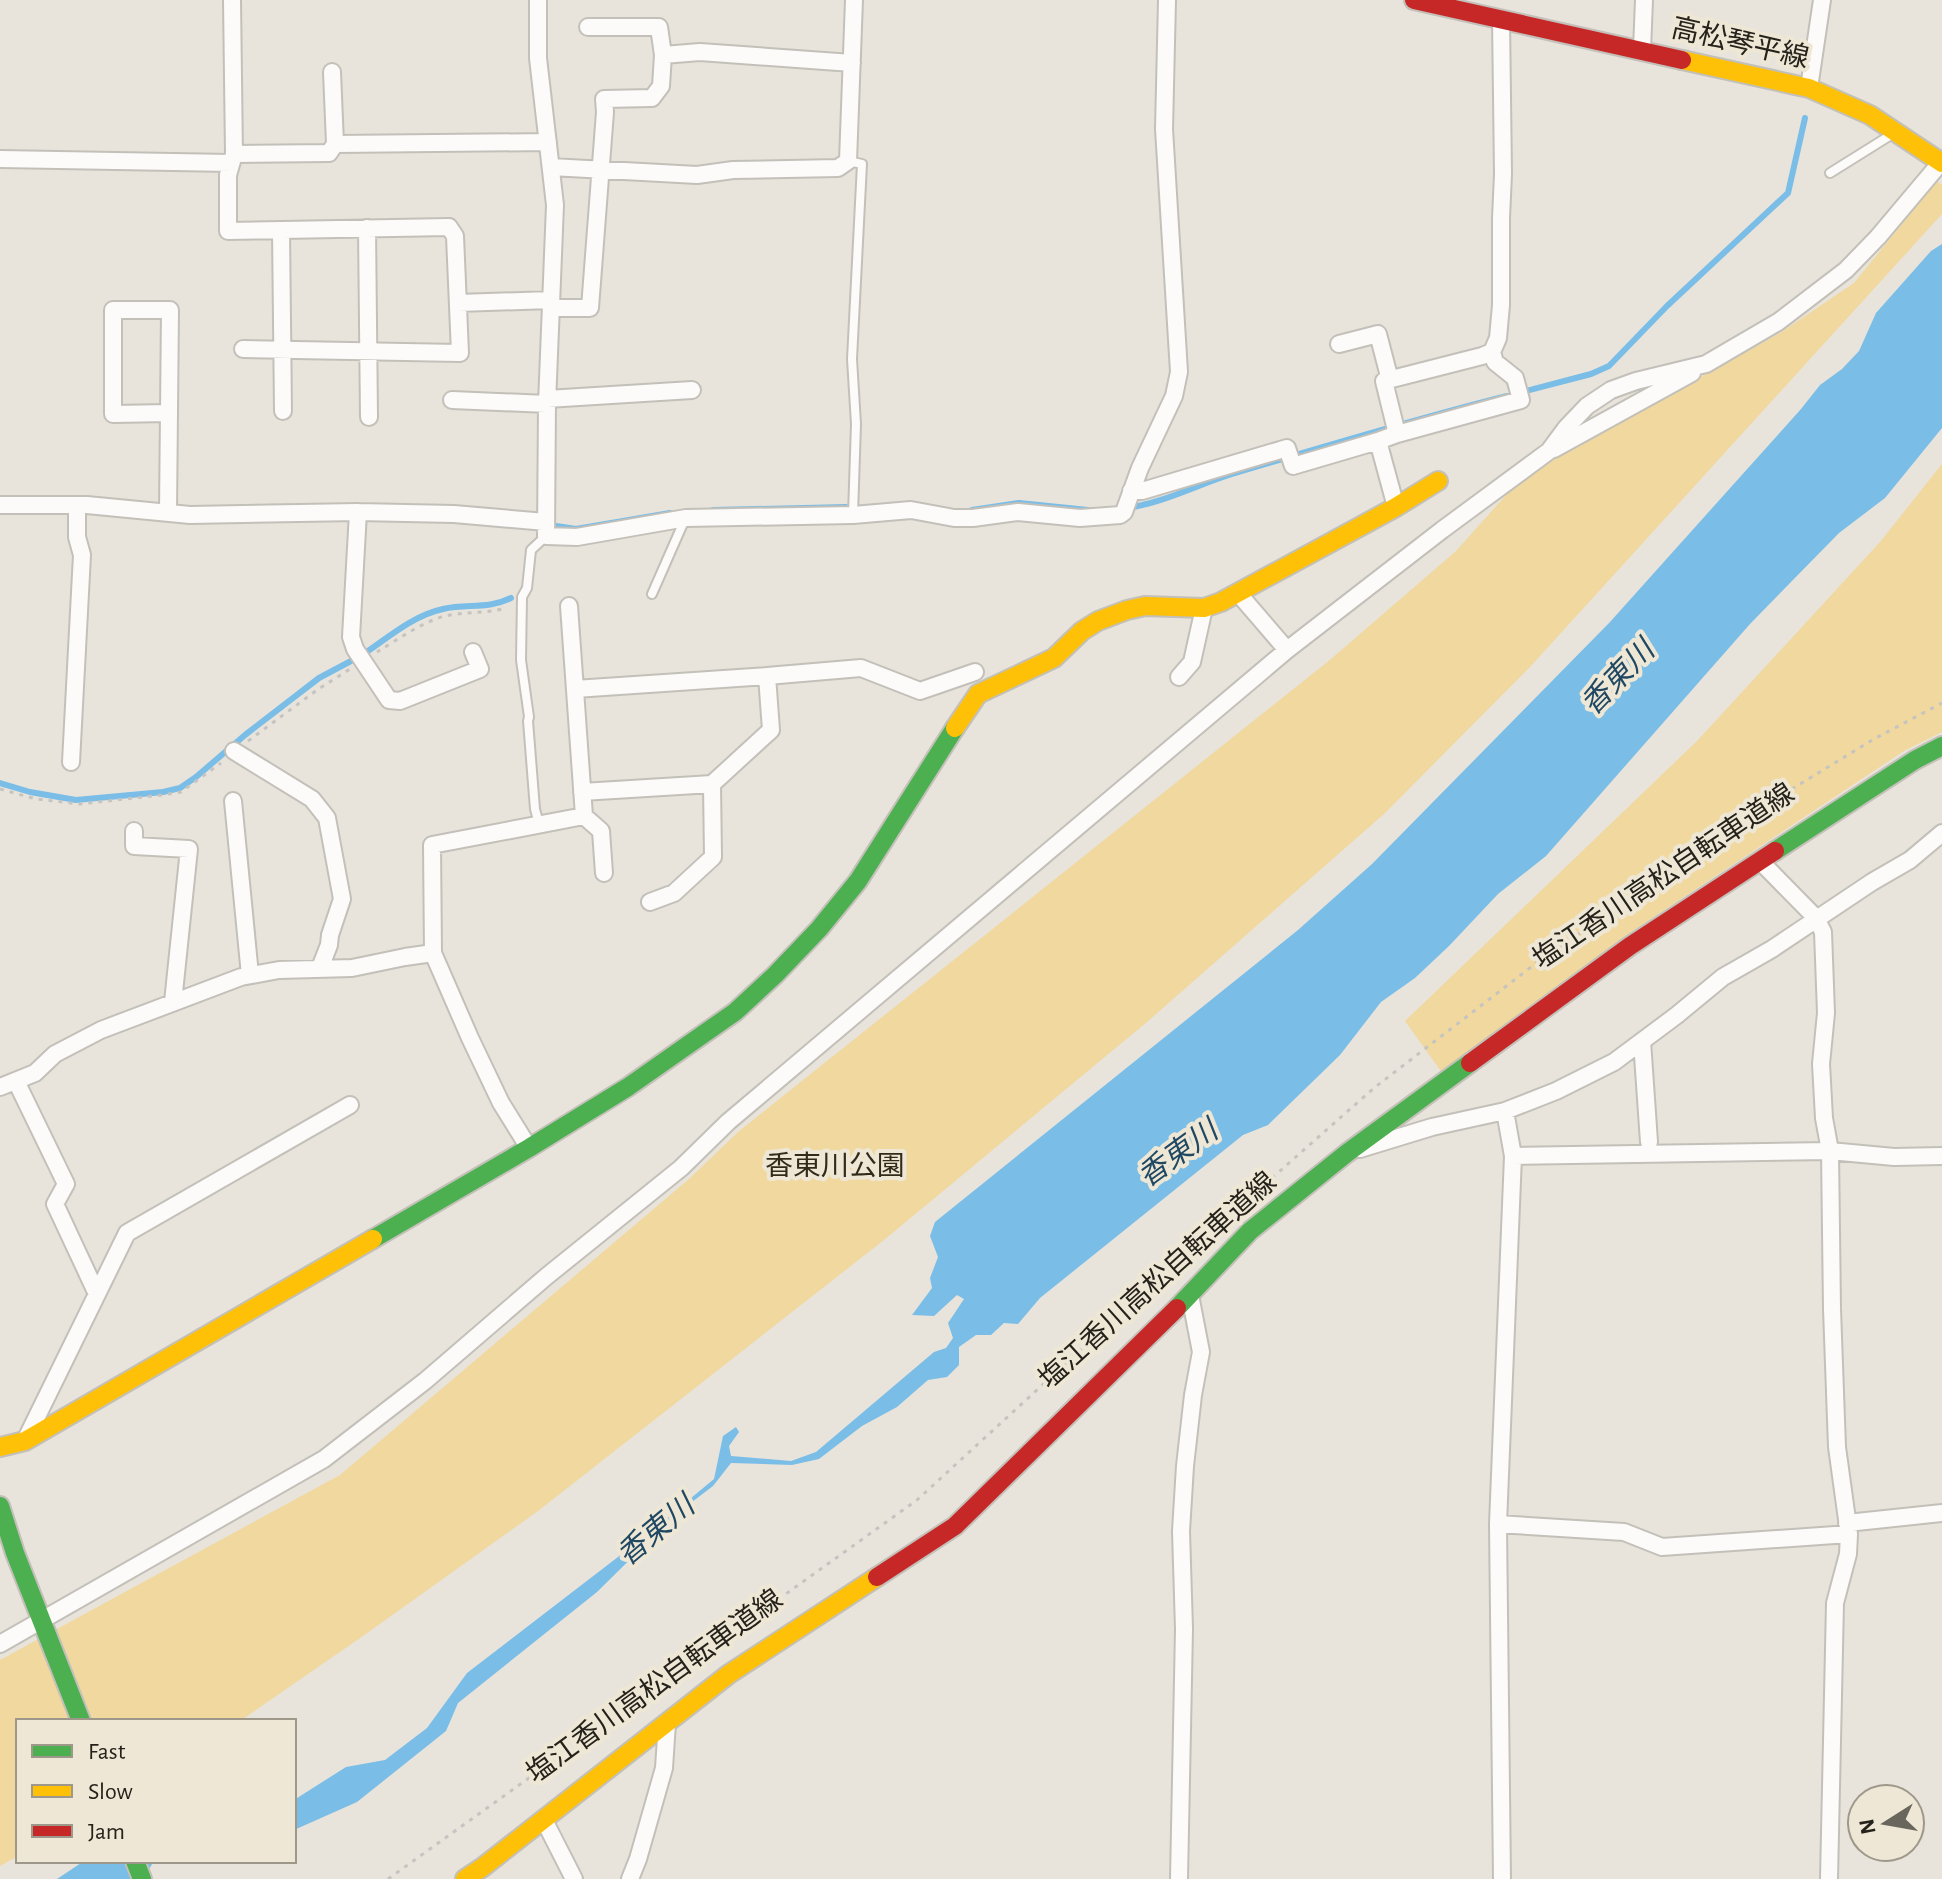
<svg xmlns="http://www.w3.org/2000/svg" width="1942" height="1879" font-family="'Alegreya Sans','Noto Sans JP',sans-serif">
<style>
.green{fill:#f0d89e}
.water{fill:#7abde7}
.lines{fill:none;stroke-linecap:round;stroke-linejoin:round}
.stream{stroke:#7abde7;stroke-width:6}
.lane-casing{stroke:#c3c0b9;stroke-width:12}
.street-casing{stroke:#c3c0b9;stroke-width:20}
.fast-casing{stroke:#c3c0b9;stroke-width:22}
.slow-casing{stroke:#c3c0b9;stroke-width:22}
.jam-casing{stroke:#c3c0b9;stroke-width:22}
.path{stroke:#c6c4c1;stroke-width:3;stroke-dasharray:4 6;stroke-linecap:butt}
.lane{stroke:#fcfbfa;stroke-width:8}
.street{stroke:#fcfbfa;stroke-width:16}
.fast{stroke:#4caf50;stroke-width:18}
.slow{stroke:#ffc107;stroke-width:18}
.jam{stroke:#c62828;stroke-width:18}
.labels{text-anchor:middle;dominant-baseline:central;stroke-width:8;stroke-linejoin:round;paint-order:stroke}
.street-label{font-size:28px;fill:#25221b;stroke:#eee7d5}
.park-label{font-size:28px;fill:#332b19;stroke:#eee7d5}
.water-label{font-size:30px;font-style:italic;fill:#204863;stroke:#eee7d5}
</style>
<rect width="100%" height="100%" fill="#e8e4db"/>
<path class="green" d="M 1937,181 L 1942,185 L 1942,214 L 1530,667 L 1384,814 L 1147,1022 L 884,1240 L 538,1511 L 363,1636 L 240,1721 L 18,1721 L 18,1856 L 0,1866 L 0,1660 L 340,1475 L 689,1179 L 738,1132 L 1331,659 L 1456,551 L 1507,494 L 1563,453 L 1780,333 L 1854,283 Z
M 1942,464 L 1942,732 L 1904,751 L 1625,936 L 1443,1074 L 1405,1021 L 1697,741 L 1880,542 Z"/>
<path class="water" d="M 1942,244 L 1942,428 L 1885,498 L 1839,533 L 1750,624 L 1546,856 L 1498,894 L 1449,946 L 1415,978 L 1381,1002 L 1340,1055 L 1268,1125 L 1243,1135 L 1040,1298 L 1018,1324 L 1004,1323 L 991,1335 L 976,1335 L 959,1347 L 959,1365 L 947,1377 L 928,1380 L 897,1407 L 862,1426 L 819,1459 L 792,1465 L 731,1463 L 713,1486 L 675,1515 L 597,1592 L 458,1703 L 446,1731 L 357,1802 L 294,1830 L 294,1800 L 346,1767 L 385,1760 L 427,1728 L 467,1673 L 644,1537 L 714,1479 L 723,1436 L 736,1427 L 739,1432 L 729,1446 L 731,1456 L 791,1461 L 816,1452 L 934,1352 L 946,1348 L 953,1338 L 948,1323 L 964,1299 L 957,1295 L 934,1316 L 912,1315 L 932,1288 L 930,1278 L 938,1257 L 930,1236 L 935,1222 L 1298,930 L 1372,864 L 1610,622 L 1801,409 L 1820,385 L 1842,369 L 1859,351 L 1876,313 L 1931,251 Z
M 84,1861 L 154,1861 L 143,1879 L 57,1879 Z"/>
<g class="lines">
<path class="stream" d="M 1522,392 L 1591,374 L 1609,366 L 1667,306 L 1788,193 L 1805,118
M 1127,508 C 1163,503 1197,485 1232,474 C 1323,447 1415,419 1507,396
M 713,510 L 846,507
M 972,510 L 1019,503 L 1088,510
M 556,526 L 576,529 L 670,513
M 368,651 C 391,635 415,615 443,609 C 467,603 487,610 511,598
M 0,783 L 30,792 L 76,800 L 163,792 L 180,788 L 196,777 L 245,735 L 319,678 L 351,661"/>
<defs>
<path id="lane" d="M 848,161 L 862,164 L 852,359 L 856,424 L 853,515
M 1830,173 L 1894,133
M 652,594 L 685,519
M 539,824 L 535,809 L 528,721 L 529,717 L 521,660 L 522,597 L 527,588 L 531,550 L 546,536"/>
<path id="street" d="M 232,0 L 234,154 L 228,175 L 228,231 L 449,227 L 455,236 L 460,353 L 243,349
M 538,0 L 538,58 L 555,205 L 547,404 L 546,536 L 577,537 L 686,518 L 853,515 L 911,510 L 954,518 L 973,518 L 1018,512 L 1080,518 L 1120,515 L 1124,512 L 1140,468 L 1174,396 L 1179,372 L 1164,129 L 1167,0
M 588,27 L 659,27 L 663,55
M 1642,50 L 1644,0
M 332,72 L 335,144
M 1809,88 L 1822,0
M 234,154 L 329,153 L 335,144 L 548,142
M 0,159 L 231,163
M 551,167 L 697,175 L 733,170 L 838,168 L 848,161 L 854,0
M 367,228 L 369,417
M 281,230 L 283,411
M 458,303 L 551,300
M 551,308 L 590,308 L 605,112 L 604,99 L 652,98 L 661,86 L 663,55 L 700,52 L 852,63
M 1339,344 L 1378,334 L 1390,380
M 547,399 L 692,390
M 452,400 L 547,404
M 1397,434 L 1521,400 L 1515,378 L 1495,362 L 1492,352
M 1554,449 L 1692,373
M 1131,491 L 1142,491 L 1287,448 L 1293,466 L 1378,441
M 0,505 L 87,505 L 190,515 L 358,512 L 454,514 L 546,522
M 1396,507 L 1378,441 L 1397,434 L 1384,381 L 1482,356 L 1492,352 L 1498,338 L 1501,305 L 1501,218 L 1503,174 L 1501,19
M 358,512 L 351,637 L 355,649 L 389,700 L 400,701 L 480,669 L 473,652
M 168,513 L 170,310 L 113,310 L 113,414 L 169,413
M 1238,593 L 1287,650 L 1442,530 L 1549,451 L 1566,428 L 1587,406 L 1611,390 L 1636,381 L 1706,364 L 1778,322 L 1846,270 L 1878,237 L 1942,161
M 767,676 L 861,668 L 920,691 L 975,672
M 1179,677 L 1192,662 L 1204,608
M 575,689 L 767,676 L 771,730 L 712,784 L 582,792
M 234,751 L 312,799 L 327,818 L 342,899 L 330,935 L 329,945 L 320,968
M 71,762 L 82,555 L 77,537 L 77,505
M 233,801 L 250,975
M 584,816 L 601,831 L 604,873
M 134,831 L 134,846 L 189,849 L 173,1002
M 1760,861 L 1816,918 L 1823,932 L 1826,1013 L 1821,1064 L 1824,1118 L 1830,1151 L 1832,1309 L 1837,1447 L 1849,1534 L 1848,1554 L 1835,1603 L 1829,1879
M 650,902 L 674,893 L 713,857 L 712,784
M 1642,1041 L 1649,1142
M 16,1081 L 66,1184 L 55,1204 L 97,1294
M 0,1087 L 35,1073 L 55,1054 L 101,1030 L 241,977 L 279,970 L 352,968 L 405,957 L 433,953
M 529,1148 L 501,1103 L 470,1038 L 433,953 L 432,845 L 584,816 L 569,606
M 1360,1149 L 1432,1127 L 1505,1111 L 1556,1091 L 1614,1062 L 1677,1015 L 1723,977 L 1772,949 L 1872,882 L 1910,860 L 1942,833
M 1513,1156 L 1830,1151 L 1894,1157 L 1942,1156
M 25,1441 L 127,1233 L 350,1105
M 1847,1523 L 1942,1513
M 1498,1524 L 1624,1532 L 1662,1547 L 1849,1534
M 0,1644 L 324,1459 L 425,1381 L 547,1276 L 681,1168 L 728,1122 L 1287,650
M 544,1820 L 574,1879
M 630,1879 L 638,1859 L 664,1768 L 667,1723
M 1179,1879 L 1184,1629 L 1181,1531 L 1185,1466 L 1193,1395 L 1201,1352 L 1190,1295
M 1502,1879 L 1498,1524 L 1513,1156 L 1505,1111"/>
<path id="fast" d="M 1775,851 L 1915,760 L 1942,746
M 373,1239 L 529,1148 L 628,1087 L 735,1012 L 775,975 L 819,929 L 858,881 L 955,728
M 1177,1308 L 1250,1231 L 1347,1153 L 1470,1063
M 0,1506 L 15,1553 L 81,1721
M 135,1861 L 142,1879"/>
<path id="slow" d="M 1682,60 L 1809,88 L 1870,115 L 1942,163
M 955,728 L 978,694 L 1054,658 L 1082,631 L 1098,621 L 1127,610 L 1145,606 L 1204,608 L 1221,602 L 1396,507 L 1438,481
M 0,1447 L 25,1441 L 373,1239
M 465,1879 L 483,1867 L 729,1674 L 877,1577"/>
<path id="jam" d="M 1414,0 L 1682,60
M 1470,1063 L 1630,946 L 1775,851
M 877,1577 L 955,1526 L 1177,1308"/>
</defs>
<use href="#lane" class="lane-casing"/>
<use href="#street" class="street-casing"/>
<use href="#fast" class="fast-casing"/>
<use href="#slow" class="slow-casing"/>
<use href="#jam" class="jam-casing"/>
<path class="path" d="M 377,652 C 397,640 426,619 450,615 C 470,612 487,613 507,608
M 248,741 L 317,690 L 350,669
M 0,789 L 36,799 L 80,804 L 162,795 L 181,792 L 221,763
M 388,1879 L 917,1500 L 1170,1268 L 1374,1088 L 1535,964 L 1782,795 L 1874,739 L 1942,703"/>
<use href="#lane" class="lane"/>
<use href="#street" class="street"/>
<use href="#fast" class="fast"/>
<use href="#slow" class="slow"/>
<use href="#jam" class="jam"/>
</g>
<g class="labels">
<g class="street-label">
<text transform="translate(1740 44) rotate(13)">高松琴平線</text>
<text transform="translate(1664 877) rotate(-34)">塩江香川高松自転車道線</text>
<text transform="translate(1158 1281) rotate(-42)">塩江香川高松自転車道線</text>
<text transform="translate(655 1687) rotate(-36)">塩江香川高松自転車道線</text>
</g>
<g class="park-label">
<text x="835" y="1167">香東川公園</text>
</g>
<g class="water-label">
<text transform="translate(1618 678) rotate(-46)">香東川</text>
<text transform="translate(1178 1154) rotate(-36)">香東川</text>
<text transform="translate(656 1531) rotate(-40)">香東川</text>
</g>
</g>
<rect x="16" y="1719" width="280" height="144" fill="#eee7d5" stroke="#9e988b" stroke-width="2"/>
<rect x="32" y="1745" width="40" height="12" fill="#4caf50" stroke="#9e988b" stroke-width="2"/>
<text x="88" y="1759" font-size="24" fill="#25221b">Fast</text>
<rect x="32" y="1785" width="40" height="12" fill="#ffc107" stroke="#9e988b" stroke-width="2"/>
<text x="88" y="1799" font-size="24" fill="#25221b">Slow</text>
<rect x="32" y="1825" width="40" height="12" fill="#c62828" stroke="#9e988b" stroke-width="2"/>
<text x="88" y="1839" font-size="24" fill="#25221b">Jam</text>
<g transform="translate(1886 1823) rotate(259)"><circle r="38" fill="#eee7d5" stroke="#9e988b" stroke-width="2"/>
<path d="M0-6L14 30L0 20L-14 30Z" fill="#69665e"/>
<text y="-12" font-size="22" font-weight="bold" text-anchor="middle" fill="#25221b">N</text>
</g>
</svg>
